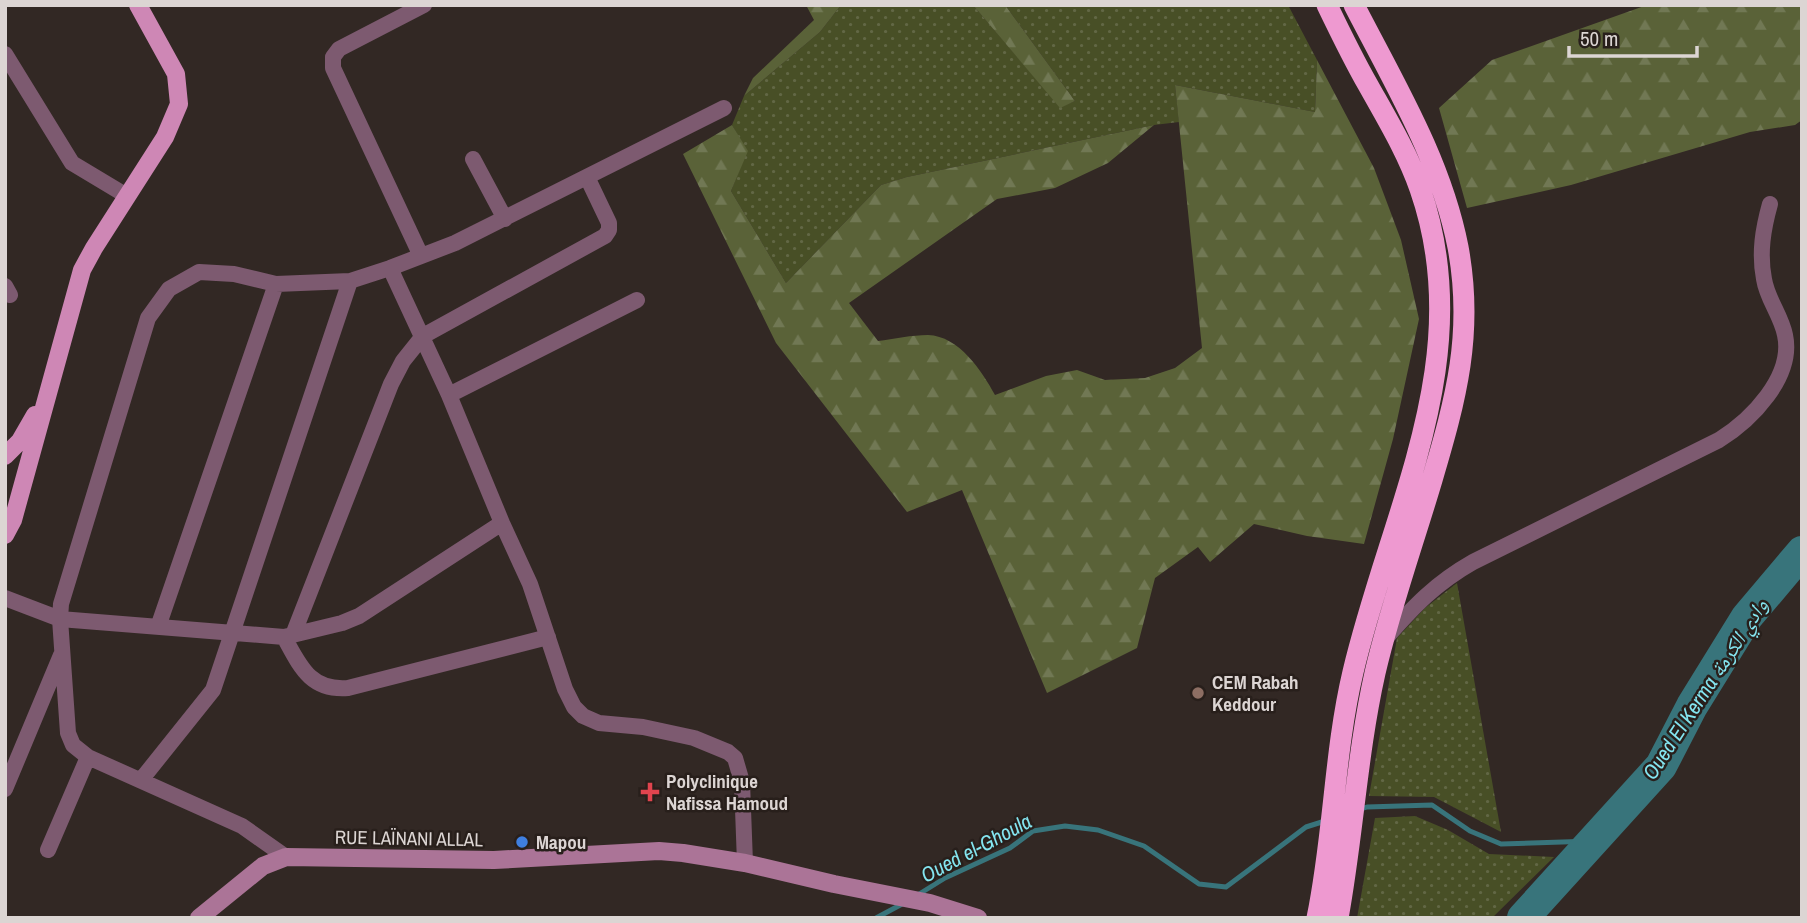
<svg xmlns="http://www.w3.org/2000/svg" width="1807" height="923" font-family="'Archivo Narrow','Noto Naskh Arabic',sans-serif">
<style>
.grass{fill:url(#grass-dots)}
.forest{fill:url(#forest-firs)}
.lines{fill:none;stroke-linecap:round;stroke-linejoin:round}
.stream{stroke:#38747b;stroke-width:5}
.river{stroke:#38747b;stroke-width:32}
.street{stroke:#7d5a70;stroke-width:16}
.secondary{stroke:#ab7497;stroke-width:18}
.primary{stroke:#ce87b5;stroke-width:18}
.highway{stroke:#ee99d0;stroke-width:21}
.education-dot{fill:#8d6e63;stroke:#281f1b;stroke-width:2.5}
.health-dot{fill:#e0444e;stroke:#281f1b;stroke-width:2.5}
.shop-dot{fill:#3f7fe0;stroke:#281f1b;stroke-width:2.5}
.labels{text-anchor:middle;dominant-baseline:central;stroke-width:5;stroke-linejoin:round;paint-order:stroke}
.poi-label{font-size:19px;font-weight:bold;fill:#dcd5d3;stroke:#281f1b;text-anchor:start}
.street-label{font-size:19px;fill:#dcd5d3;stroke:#281f1b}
.water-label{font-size:21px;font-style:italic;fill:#84e5f0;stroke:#281f1b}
</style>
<defs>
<pattern id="grass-dots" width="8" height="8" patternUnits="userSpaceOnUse" patternTransform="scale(1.75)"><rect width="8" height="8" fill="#484f26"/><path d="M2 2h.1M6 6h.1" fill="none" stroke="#626745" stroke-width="1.8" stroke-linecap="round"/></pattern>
<pattern id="forest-firs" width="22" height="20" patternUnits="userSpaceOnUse" patternTransform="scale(1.75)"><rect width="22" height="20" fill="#5a6238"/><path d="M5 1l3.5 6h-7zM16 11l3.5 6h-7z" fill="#717854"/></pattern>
</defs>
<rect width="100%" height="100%" fill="#322824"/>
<path class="grass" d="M 841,5 L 973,5 L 1060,107 L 1075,101 L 1005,5 L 1288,5 L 1317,60 L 1315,112 L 1175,85 L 1179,122 L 1154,125 L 907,177 L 881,185 L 786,283 L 731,191 L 747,151 L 732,125 L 744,96 L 820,32 Z
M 1457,583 L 1501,832 L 1434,797 L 1369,796 L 1397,638 L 1425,608 Z
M 1415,816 L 1448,830 L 1489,854 L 1554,857 L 1492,918 L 1357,918 L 1375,818 Z"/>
<path class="forest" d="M 806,5 L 841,5 L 820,32 L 744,96 L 753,78 L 814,20 Z
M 973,5 L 1005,5 L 1075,101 L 1060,108 Z
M 1647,5 L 1802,5 L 1802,120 L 1795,125 L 1750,132 L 1571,185 L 1467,208 L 1439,108 L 1492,60 Z
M 1317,60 L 1374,168 L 1401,240 L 1419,319 L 1393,439 L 1364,544 L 1307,536 L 1254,524 L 1210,562 L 1198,547 L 1155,578 L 1137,648 L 1047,693 L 962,490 L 907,512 L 776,343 L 683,154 L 732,125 L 748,151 L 731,191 L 786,283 L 881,185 L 907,177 L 1154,125 L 1108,163 L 1055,188 L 997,199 L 849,303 L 878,341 C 894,339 912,335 928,335 C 959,336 982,371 995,395 L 1046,376 L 1077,370 L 1105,380 L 1145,378 L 1175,368 L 1202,348 L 1175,85 L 1315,112 Z"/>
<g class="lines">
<path class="stream" d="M 1358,810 L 1367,807 L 1432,805 L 1470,831 L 1501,844 L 1593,841
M 916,896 L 945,878 L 1010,848 L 1033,831 L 1065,826 L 1098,830 L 1144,846 L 1199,884 L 1226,887 L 1306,827 L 1325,821
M 876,918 L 904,903"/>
<path class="river" d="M 1523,918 L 1661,766 L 1692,706 L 1747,617 L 1802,552"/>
<path class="street" d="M 5,54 L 72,163 L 127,196
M 473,159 L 505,219
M 421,256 L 333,68 L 333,57 L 339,49 L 424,5
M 390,268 L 449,395 L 502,523 L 530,584 L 565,689 L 574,707 L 583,716 L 599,723 L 643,727 L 694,738 L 728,752 L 735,758 L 742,782 L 745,863
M 5,286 L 10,295
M 449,395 L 637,300
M 5,598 L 60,619 L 284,637 L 342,623 L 359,616 L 502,523
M 158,627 L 276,284
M 293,635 L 391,384 L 403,361 L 423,336 L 605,236 L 609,230 L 609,223 L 587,177
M 284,637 C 300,666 310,691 348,688 L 548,637
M 1386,638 C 1414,606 1436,583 1473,562 L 1719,440 C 1751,420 1794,377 1785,335 C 1781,315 1767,299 1764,279 C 1759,253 1763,229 1770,204
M 141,780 L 213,690 L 350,281
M 5,789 L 61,655
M 48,850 L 88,757
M 286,857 L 242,826 L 88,757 L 73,745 L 68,733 L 60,619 L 61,604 L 148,318 L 169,289 L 199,272 L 234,274 L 276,284 L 350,281 L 390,268 L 455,243 L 724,108"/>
<path class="secondary" d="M 199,918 L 263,866 L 286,857 L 494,860 L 659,851 L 683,853 L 745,863 L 834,884 L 930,903 L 978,918"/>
<path class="primary" d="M 5,456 L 20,441 L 35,415
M 5,535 L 13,520 L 82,270 L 94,248 L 165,137 L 179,104 L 176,74 L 138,5"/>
<path class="highway" d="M 1317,918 C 1334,837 1334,752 1353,672 C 1391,510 1479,358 1420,189 C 1407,152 1387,119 1368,85 C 1353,59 1340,32 1327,5
M 1338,918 C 1353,836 1357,753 1375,673 C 1390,608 1413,544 1432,480 C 1456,399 1474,333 1458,247 C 1441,160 1394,83 1354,5"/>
</g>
<circle class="education-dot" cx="1198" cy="693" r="7"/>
<path class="health-dot" d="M646.5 781.5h7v7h7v7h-7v7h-7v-7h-7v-7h7z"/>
<circle class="shop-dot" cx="522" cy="842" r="7"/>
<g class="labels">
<g class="poi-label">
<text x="1212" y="682">CEM Rabah<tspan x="1212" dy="22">Keddour</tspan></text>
<text x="666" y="781">Polyclinique<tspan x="666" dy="22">Nafissa Hamoud</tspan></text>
<text x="536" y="842">Mapou</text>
</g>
<g class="street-label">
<text transform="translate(409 838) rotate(1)">RUE LAÏNANI ALLAL</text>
</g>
<g class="water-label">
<text transform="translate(1705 689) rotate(-57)">Oued El Kerma وادي الكرمة</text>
<text transform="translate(976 848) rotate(-28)">Oued el-Ghoula</text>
</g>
</g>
<rect width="1807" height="923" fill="none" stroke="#dcd5d3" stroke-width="14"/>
<path d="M1569 46v10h128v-10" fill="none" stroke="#dcd5d3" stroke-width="3.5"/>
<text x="1580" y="46" font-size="21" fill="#dcd5d3" stroke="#281f1b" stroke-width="5" paint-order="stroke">50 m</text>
</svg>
